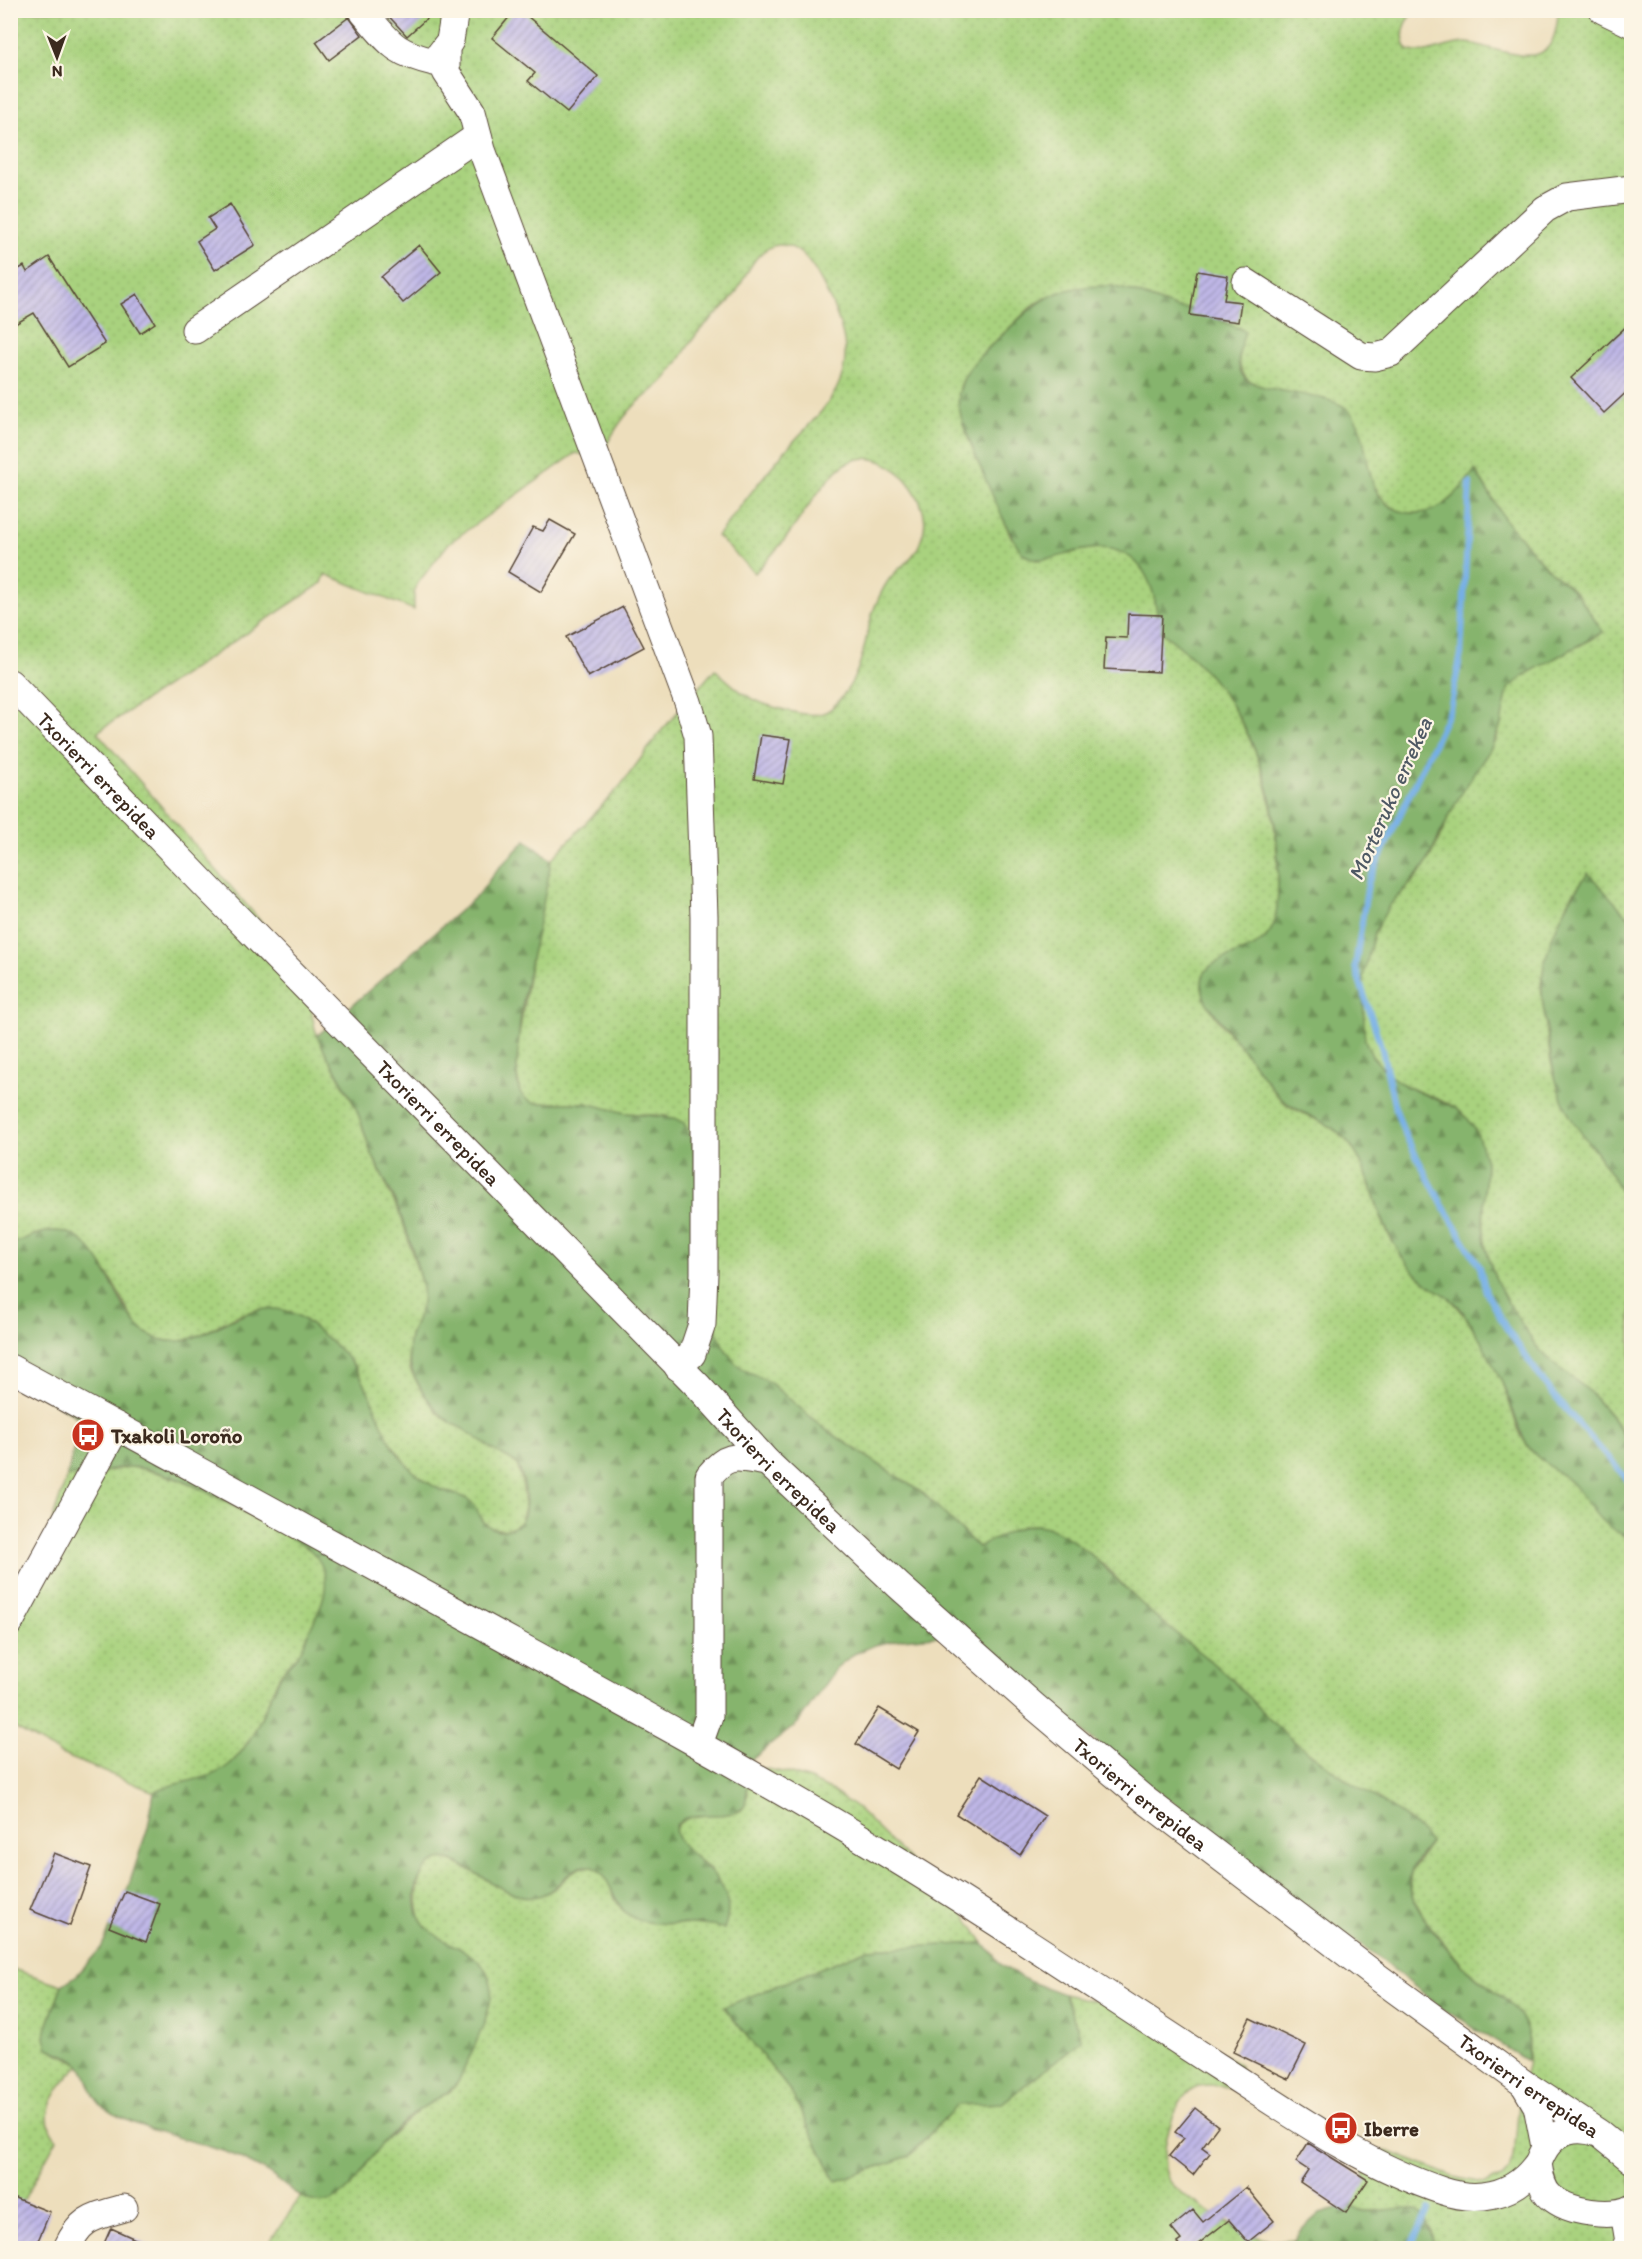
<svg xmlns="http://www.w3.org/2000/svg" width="1642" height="2259" font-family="Itim,sans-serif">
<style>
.grass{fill:url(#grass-dots);stroke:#727e4e;stroke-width:1.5}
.forest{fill:url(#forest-firs);stroke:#606f46;stroke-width:1.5}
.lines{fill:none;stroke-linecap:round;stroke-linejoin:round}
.stream{stroke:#74afe5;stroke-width:6}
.building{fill:url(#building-hatch)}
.minor-casing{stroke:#564536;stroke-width:29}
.minor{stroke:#fff;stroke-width:27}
.labels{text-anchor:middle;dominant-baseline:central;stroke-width:4.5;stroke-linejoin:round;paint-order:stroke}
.street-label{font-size:21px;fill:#3b2a1e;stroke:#fcf5e5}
.poi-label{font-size:21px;font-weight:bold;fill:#3b2a1e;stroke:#fcf5e5;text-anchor:start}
.water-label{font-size:22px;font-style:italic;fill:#4f5964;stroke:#fcf5e5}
</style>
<defs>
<pattern id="grass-dots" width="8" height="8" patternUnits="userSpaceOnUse" patternTransform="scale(1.5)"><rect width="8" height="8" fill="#a9d27e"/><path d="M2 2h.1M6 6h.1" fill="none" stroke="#92b46c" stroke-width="1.8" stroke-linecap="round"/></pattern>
<pattern id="forest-firs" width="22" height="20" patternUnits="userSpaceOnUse" patternTransform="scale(1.5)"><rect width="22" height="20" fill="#86b46d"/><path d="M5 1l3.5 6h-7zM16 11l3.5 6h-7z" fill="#6f9359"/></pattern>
<pattern id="building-hatch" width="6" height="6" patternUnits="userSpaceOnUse" patternTransform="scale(1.5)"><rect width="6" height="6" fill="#bfb7e7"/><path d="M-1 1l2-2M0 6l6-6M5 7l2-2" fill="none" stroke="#9c95bb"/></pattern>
</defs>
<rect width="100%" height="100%" fill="#fcf5e5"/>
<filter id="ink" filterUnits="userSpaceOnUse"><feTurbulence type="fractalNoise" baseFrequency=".0167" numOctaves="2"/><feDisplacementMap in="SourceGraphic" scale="12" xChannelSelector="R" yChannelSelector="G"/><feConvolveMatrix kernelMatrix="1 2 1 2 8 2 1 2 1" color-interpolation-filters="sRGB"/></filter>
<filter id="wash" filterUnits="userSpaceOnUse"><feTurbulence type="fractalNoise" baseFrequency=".008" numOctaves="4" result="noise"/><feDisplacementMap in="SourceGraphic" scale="24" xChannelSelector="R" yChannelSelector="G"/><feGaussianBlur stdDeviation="1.35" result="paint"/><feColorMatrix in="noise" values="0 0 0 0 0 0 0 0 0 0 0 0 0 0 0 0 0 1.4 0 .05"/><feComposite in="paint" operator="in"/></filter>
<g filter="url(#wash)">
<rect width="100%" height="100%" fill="#eddebc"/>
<path class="grass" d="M 1415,10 C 1405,22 1398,36 1408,50 C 1427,58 1446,43 1466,43 C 1473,43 1481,46 1489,48 C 1530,59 1556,65 1558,11 L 1631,11 L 1631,920 L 1588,874 L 1574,892 L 1565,909 L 1546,959 L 1541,984 L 1542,997 L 1551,1062 L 1562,1099 L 1569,1114 L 1612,1175 L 1631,1213 L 1631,1444 C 1619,1425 1603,1405 1586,1389 C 1575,1379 1561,1371 1550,1361 C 1526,1337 1506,1306 1494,1275 C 1482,1247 1483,1220 1484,1190 C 1485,1180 1487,1168 1485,1159 C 1482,1147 1475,1133 1469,1122 C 1453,1091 1390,1098 1368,1049 C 1352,1012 1364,938 1389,906 C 1400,893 1414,883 1423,868 C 1437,849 1444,825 1455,804 C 1467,781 1484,762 1496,739 C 1504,724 1502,695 1510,685 C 1530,663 1578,651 1603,632 L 1577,594 L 1545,567 L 1505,520 L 1476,471 C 1466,481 1458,497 1445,505 C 1435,511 1421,514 1409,513 C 1370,509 1367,459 1359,428 L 1249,381 C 1234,366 1239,350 1244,331 L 1195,309 L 1176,308 L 1131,291 L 1045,298 L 1032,306 L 982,354 L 964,378 L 960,387 L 959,404 L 964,427 L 1011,537 L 1035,560 C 1056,559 1075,550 1095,548 C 1144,545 1158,590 1158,630 C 1235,682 1272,764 1277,855 C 1278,875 1280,897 1276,918 C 1267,964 1192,949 1203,992 C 1204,997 1207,1003 1210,1008 C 1219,1024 1234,1038 1246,1052 C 1260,1069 1271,1094 1289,1106 C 1307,1116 1328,1123 1344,1137 C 1367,1159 1375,1212 1392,1241 C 1397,1249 1406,1255 1412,1261 C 1430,1279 1449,1295 1464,1315 C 1477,1331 1498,1371 1505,1391 C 1513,1409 1516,1433 1530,1449 C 1540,1462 1558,1469 1570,1481 C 1588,1498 1604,1517 1622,1535 L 1631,1538 L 1631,2248 L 1434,2248 L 1431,2229 L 1414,2209 L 1365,2211 L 1349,2207 C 1366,2180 1369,2179 1359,2147 L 1390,2152 L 1453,2177 L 1484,2183 L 1502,2178 L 1510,2169 L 1514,2157 L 1519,2103 L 1529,2056 L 1529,2039 L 1507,2001 L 1463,1966 L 1427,1922 L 1413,1898 L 1409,1883 L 1412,1870 L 1430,1843 L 1410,1821 L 1339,1775 L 1282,1732 L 1230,1679 L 1143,1606 L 1105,1566 L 1051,1529 L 1038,1525 L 1025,1525 L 978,1547 L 924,1494 L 826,1430 L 769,1382 L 744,1370 L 734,1362 L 723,1346 L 713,1323 L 667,1116 L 625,1113 L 586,1103 L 534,1103 L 526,1100 L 520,1093 L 517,1074 L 518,1043 L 533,944 L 551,860 L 621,785 L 662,730 L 715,669 C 741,694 753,703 789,711 C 799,713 810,716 820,714 C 830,712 835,705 841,698 C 865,669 863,641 874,609 C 879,597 883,586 891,577 C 901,565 915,558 920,543 C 923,535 926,524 924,516 C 919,485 883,446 849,462 C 827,473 801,519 785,539 C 776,551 765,562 755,573 L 717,536 C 740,508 761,478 785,451 C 802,431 825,412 837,388 C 852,358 844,330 831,301 C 821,281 806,243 778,245 C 755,248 746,277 735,294 C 726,308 711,318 700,330 C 687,345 679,364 666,378 C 657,388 645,396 635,405 C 620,420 609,439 600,458 L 576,453 L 449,543 L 417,584 L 414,594 L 414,610 L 325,574 L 322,583 L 97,732 L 313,982 L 312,1014 L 315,1029 L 324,1050 L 357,1110 L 370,1150 L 402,1219 L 421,1282 L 423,1294 L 422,1309 L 410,1334 L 408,1357 L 410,1369 L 421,1390 L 437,1412 L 450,1422 L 476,1435 L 493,1450 L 512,1460 L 517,1465 L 522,1480 L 525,1508 L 520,1522 L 509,1530 L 491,1528 L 484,1522 L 469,1500 L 434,1487 L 411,1470 L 385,1435 L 363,1382 L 354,1365 L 289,1312 L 259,1309 L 236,1316 L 189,1341 L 174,1343 L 159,1340 L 145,1333 L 136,1324 C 118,1296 94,1231 54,1231 C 40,1231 24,1239 11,1245 L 11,11 Z
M 130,1467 C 179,1473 224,1501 267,1525 C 283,1533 305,1542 317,1556 C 324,1564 326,1575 326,1586 C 325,1601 307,1645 297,1657 C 290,1664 283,1669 279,1677 C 265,1707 251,1751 223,1770 C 202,1783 175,1781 154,1792 L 61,1754 L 11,1726 L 10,1618 L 51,1524 L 67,1476 L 82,1476 Z
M 745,1765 L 788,1773 L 810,1780 L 832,1791 L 858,1809 L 964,1914 L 984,1943 L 868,1949 L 724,2007 L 791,2092 L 836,2181 L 909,2156 L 957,2105 L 1002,2103 L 1082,2040 L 1064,1994 C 1131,2008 1182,2027 1240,2065 L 1236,2088 C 1223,2087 1206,2082 1194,2088 C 1173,2099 1156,2159 1169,2180 C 1178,2194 1236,2230 1253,2236 C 1265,2240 1282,2242 1294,2240 L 1296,2248 L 265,2248 L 301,2196 L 311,2201 L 340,2196 L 351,2185 L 380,2145 L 421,2108 L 451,2091 L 458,2082 L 488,2011 L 421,1920 C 416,1904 416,1891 422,1875 C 437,1830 495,1896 520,1894 C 529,1893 545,1894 552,1890 C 565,1883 573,1864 590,1867 C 612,1871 610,1901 625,1912 C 652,1932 693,1918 724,1929 L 711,1870 L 680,1845 L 675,1830 C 681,1809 723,1819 742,1810 L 748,1794 Z
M 10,1968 L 62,1985 C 58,1998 38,2040 50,2049 C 59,2055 71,2058 80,2065 C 61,2082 34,2115 57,2139 L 22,2203 L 10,2196 Z"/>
<path class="forest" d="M 1111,286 L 1131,291 L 1177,308 L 1195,309 L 1245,331 C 1241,345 1234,363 1243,376 C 1256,394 1323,391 1346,408 C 1379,433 1352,507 1411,513 C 1442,516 1458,492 1475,470 L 1505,520 L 1545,566 L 1577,594 L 1603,632 L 1528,673 L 1508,689 L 1501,724 L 1491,748 L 1456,802 L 1424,867 L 1389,906 L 1374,933 L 1363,978 L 1364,1029 L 1365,1040 L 1372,1056 L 1389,1075 L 1407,1087 L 1456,1108 L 1468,1119 L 1477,1133 L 1486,1161 L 1483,1222 L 1485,1245 L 1494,1275 L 1505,1298 L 1536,1346 L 1555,1365 L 1588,1390 L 1613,1419 L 1631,1444 L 1631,1537 C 1600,1528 1595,1511 1576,1488 C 1562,1471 1540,1464 1528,1446 C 1517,1427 1513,1407 1504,1387 C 1494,1366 1474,1325 1460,1308 C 1451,1297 1438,1291 1427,1283 C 1414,1273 1403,1260 1395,1245 C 1375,1213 1372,1172 1348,1142 C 1331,1121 1301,1115 1280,1098 L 1206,1002 C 1183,944 1264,968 1275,920 C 1279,902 1278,883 1278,865 C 1277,772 1236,682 1158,630 C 1157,578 1136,537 1078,551 C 1061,555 1041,565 1025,555 C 1013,548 963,430 960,412 C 958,405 958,396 960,389 C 967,361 995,344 1014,324 C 1046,293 1066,285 1111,286 Z
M 526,840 L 551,860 C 542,924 520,986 518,1050 C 517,1064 515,1079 520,1092 C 523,1098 528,1101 534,1103 L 586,1103 L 625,1113 L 674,1118 L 684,1123 L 689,1132 L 694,1150 L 713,1323 L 723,1346 L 734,1362 L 744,1370 L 769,1382 L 826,1430 L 924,1494 L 978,1547 C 1000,1537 1025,1518 1050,1528 C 1085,1542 1116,1581 1144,1606 C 1171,1632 1203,1653 1231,1679 C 1248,1696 1264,1715 1282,1731 C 1298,1746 1318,1759 1336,1773 C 1367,1795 1407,1811 1430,1843 C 1424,1851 1416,1859 1412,1869 C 1409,1877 1409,1888 1412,1896 C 1420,1916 1448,1951 1463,1966 C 1494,1996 1538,2009 1527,2061 L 1440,2007 L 1373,1953 L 1280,1889 L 1191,1815 L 1140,1779 L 966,1633 L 902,1639 L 875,1645 L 854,1654 L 836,1668 L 798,1723 L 745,1765 L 748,1783 L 745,1806 C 726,1824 694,1806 676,1825 C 668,1855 746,1871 724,1929 C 696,1919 653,1930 630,1916 C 613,1907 610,1867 588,1866 C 559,1865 556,1916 503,1889 C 489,1881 474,1872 460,1864 C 424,1845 407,1892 420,1918 C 436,1948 484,1946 491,1984 C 496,2007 468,2059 458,2082 C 448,2095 435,2099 422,2108 C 408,2117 393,2132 381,2145 C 365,2162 352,2198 325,2202 C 300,2205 279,2177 258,2167 C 248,2162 239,2157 229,2153 C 190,2139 145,2132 109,2111 C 89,2099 92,2081 80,2065 C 73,2056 58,2053 48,2048 L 45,2038 L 46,2030 L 62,1985 L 77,1975 L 101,1948 L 125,1897 L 148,1827 L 154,1792 C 178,1779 208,1783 230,1764 C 255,1741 265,1706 280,1677 C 284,1668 292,1663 297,1656 C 303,1649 306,1639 309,1631 C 324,1603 337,1574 309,1549 C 268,1523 178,1469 131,1467 C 109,1466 89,1479 67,1476 L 76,1441 L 79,1418 L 11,1377 L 11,1244 C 22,1240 34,1234 46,1232 C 91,1223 107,1279 125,1308 C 132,1319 138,1329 150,1335 C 199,1363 242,1287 297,1315 C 306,1320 314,1328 322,1334 C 333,1344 345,1353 353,1365 C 377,1397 380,1439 410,1468 C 417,1475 427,1482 435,1487 C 446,1493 460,1494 470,1501 C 477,1506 478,1515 484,1522 C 495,1535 518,1532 524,1515 C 528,1502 524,1477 518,1466 C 512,1457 500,1455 492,1449 C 478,1439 471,1433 456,1425 C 441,1418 434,1407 425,1395 C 412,1375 403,1354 412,1331 C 418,1314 426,1302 421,1283 C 415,1253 404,1222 392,1194 C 385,1179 376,1164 370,1149 C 364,1133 361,1117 353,1102 C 342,1079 328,1059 317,1036 L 480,893 L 495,872 Z
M 1588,873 L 1631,920 L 1631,1213 C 1623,1195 1614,1177 1602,1161 C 1592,1146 1579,1132 1570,1116 C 1557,1093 1552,1068 1549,1042 C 1546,1022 1541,1002 1542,982 C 1544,946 1566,902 1588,873 Z
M 984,1943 L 1002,1966 L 1028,1981 L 1064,1994 L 1082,2040 L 1002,2103 L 957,2105 L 909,2156 L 836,2181 L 791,2092 L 724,2007 L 868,1949 Z
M 1347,2205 C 1386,2228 1423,2176 1434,2248 L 1296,2248 L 1294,2240 L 1299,2232 L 1320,2213 Z"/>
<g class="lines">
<path class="stream" d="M 1470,483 L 1461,654 L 1450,709 L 1368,883 L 1355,967 L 1382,1049 L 1394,1104 L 1404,1133 L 1442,1204 L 1480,1267 L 1486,1292 L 1505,1326 L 1550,1391 L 1632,1485
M 1410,2248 L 1429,2209"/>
</g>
<g id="blocks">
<path class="building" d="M 383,10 L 436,10 L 407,36 Z
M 515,10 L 520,10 L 598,76 L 567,113 L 528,81 L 535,73 L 492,38 Z
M 349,17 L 362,35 L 329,60 L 316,42 Z
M 230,204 L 255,245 L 215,270 L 197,241 L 215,229 L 208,218 Z
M 419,245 L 441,272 L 403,303 L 381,277 Z
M 49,257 L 105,344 L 68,367 L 34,313 L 10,327 L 10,274 L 24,266 L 27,272 Z
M 1197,271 L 1228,276 L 1224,300 L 1241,302 L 1238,322 L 1190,315 Z
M 137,294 L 155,323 L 140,333 L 121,304 Z
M 1632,321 L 1632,387 L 1604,413 L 1571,378 Z
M 550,520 L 575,534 L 541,592 L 508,572 L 533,527 L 543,531 Z
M 623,607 L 644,647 L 588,677 L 566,637 Z
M 1128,614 L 1162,615 L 1159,672 L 1104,669 L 1106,637 L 1127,638 Z
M 761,735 L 791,739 L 783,784 L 754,779 Z
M 879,1708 L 919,1732 L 896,1769 L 856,1744 Z
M 981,1775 L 1045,1816 L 1020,1855 L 956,1814 Z
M 54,1853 L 91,1867 L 70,1926 L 30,1910 Z
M 125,1891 L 160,1904 L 146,1942 L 109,1927 Z
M 1250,2018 L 1306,2045 L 1289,2079 L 1233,2052 Z
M 1195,2108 L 1218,2126 L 1202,2147 L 1210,2153 L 1193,2175 L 1169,2156 L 1184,2138 L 1175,2132 Z
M 1308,2143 L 1368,2180 L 1346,2213 L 1300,2182 L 1308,2170 L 1296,2162 Z
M 1246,2187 L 1274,2221 L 1248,2242 L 1229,2220 L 1193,2248 L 1181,2248 L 1177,2243 L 1181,2240 L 1171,2228 L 1193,2210 L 1203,2222 Z
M 10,2196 L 50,2212 L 35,2248 L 10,2248 Z
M 111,2228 L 155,2248 L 102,2248 Z"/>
</g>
</g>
<g filter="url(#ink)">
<use href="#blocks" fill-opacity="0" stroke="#564536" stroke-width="1.5"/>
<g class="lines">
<defs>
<g id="minor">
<path d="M 1603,10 L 1632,24"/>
<path d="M 364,13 C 390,43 394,53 434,62 L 450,41 L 455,10"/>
<path d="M 446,46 L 446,72 L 472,112 L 482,150 L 688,702 L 698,736 L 704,916 L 704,1273 L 702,1324 L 692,1354 L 678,1367"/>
<path d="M 1246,282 L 1361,356 L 1375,357 L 1391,353 L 1545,209 L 1567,197 L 1632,189"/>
<path d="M 195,330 L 478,136"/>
<path id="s1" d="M 10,683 L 211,891 L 699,1387 L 767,1462 L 899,1586 L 1034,1706 L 1144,1799 L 1379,1978 L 1523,2083 L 1599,2133 L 1632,2160"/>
<path d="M 10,1368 C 165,1451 319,1536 472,1620 C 613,1697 754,1773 891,1856 C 1001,1923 1109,1996 1217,2066 C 1289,2112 1361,2164 1443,2191 C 1476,2202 1511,2197 1534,2168 C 1542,2158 1537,2163 1543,2152 C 1555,2130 1576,2126 1598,2133"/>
<path d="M 10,1622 L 117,1426"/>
<path d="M 699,1744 L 709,1716 L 709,1476 C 729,1451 738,1458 767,1462"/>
<path d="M 1524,2084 L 1537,2106 L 1545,2147"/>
<path d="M 1538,2163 C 1540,2175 1541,2189 1551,2197 C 1568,2212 1612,2219 1632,2208"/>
<path d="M 1624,2212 L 1629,2242 L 1625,2248"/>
<path d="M 67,2248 C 81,2217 93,2217 124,2208"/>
</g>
</defs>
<use href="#minor" class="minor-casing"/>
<use href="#minor" class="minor"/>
</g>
</g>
<defs>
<symbol id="bus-disc" viewBox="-11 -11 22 22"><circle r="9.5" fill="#c8321e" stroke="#fcf5e5"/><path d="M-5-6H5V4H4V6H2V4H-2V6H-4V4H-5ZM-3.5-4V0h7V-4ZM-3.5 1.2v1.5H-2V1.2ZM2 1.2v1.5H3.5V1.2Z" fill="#fff"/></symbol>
</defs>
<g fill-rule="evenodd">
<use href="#bus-disc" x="69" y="1416" width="38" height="38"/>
<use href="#bus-disc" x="1322" y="2109" width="38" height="38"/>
</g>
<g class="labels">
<g class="street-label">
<text stroke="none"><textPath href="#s1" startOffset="128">Txorierri errepidea</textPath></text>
<text stroke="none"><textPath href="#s1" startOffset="614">Txorierri errepidea</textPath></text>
<text stroke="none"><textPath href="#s1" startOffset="1100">Txorierri errepidea</textPath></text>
<text stroke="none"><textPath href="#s1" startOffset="1586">Txorierri errepidea</textPath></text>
<text stroke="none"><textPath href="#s1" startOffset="2072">Txorierri errepidea</textPath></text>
</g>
<g class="poi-label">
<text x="111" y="1435">Txakoli Loroño</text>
<text x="1364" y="2128">Iberre</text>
</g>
<g class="water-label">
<text transform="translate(1390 799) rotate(-66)">Morteruko errekea</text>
</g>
</g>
<rect width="1642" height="2259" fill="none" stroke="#fcf5e5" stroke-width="36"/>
<g transform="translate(57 57) rotate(179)" stroke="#fcf5e5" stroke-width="4.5" paint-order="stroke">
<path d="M0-4.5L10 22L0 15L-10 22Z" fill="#3b2a1e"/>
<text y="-9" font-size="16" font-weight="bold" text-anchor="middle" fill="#3b2a1e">N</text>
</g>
</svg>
